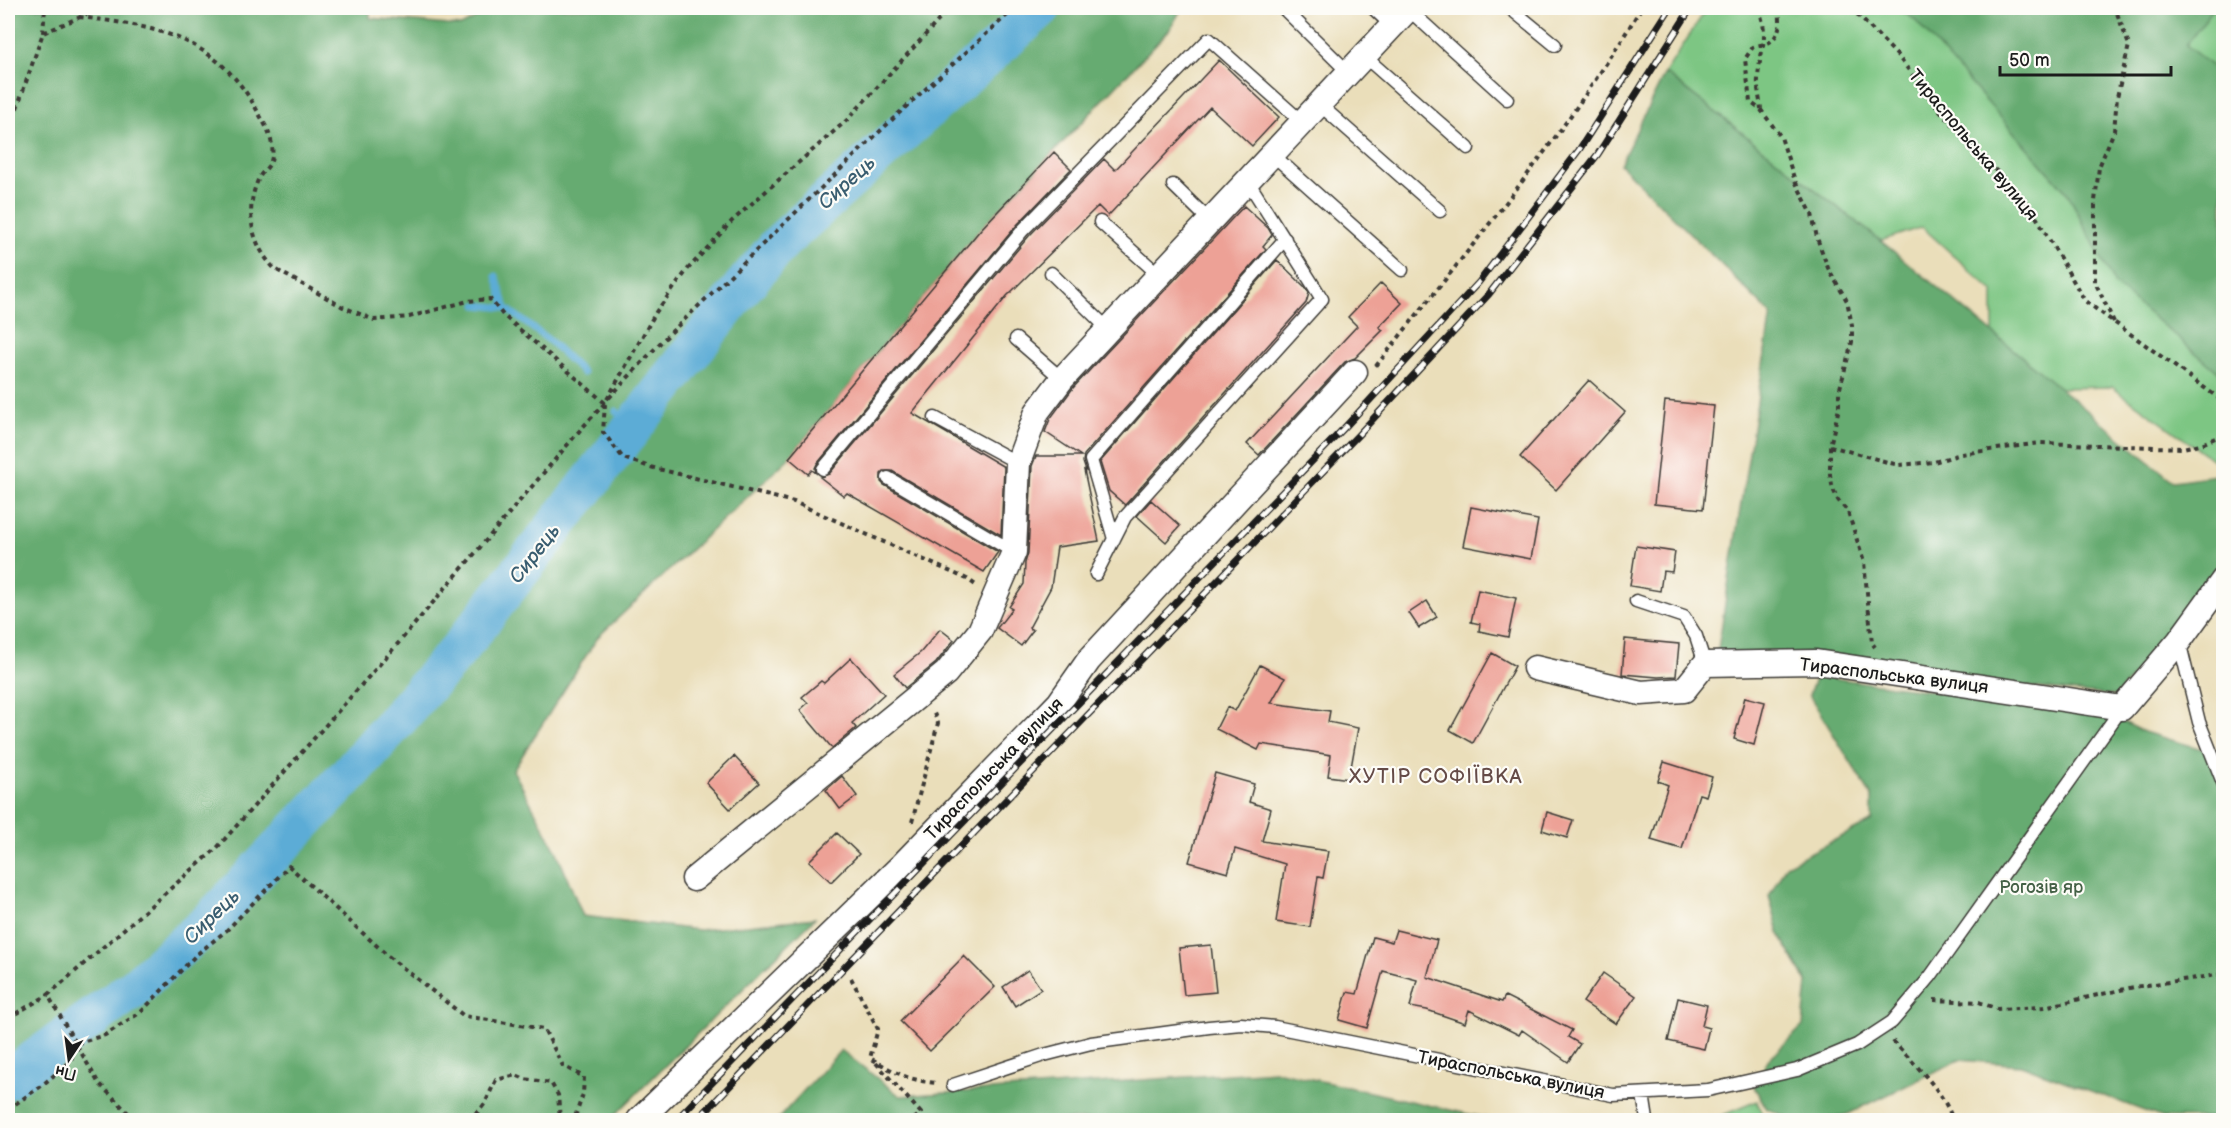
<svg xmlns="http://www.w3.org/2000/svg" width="2231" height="1128" font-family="'Balsamiq Sans',sans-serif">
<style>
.green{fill:#7dc683;stroke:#4c7150;stroke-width:1.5}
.forest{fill:#66ab71;stroke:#416446;stroke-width:1.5}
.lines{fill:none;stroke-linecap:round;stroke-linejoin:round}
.stream{stroke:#5cacd6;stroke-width:7}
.river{stroke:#5cacd6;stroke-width:40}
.building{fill:#eda196}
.lane-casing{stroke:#3b3934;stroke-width:15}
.street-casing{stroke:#3b3934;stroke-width:27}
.path{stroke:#3b3934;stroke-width:4;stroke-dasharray:4.5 4.5;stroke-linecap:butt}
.lane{stroke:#fff;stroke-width:12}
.street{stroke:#fff;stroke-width:24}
.rail-casing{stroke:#1c1c1c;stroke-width:7}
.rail{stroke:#fdfcf7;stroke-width:4.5;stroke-dasharray:14;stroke-linecap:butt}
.labels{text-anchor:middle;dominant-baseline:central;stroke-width:4.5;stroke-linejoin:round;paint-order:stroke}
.street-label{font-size:18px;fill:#1c1c1c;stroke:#fdfcf7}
.park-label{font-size:18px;fill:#436045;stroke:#fdfcf7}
.water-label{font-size:20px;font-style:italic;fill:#395d70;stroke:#fdfcf7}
.neighbourhood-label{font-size:20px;letter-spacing:1.5px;fill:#654b47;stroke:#fdfcf7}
</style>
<rect width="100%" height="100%" fill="#fdfcf7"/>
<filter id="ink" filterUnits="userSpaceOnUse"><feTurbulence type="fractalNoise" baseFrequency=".0167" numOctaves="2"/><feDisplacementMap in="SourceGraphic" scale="12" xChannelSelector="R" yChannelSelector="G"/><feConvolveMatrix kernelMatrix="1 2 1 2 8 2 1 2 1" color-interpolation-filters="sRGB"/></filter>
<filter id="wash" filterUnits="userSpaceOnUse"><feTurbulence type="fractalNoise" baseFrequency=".008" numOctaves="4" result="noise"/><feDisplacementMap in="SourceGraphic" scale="24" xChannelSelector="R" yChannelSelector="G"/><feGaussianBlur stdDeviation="1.35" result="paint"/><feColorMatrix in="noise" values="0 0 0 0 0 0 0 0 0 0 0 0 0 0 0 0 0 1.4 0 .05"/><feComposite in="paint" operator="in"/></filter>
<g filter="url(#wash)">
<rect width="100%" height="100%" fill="#eadeba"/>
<path class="green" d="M 1707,8 L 2223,8 L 2223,467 L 2112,387 L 2059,388 L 1993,333 L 1993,291 L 1922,227 L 1881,241 L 1665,73 Z
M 1757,1101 L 1766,1120 L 1711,1120 Z"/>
<path class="forest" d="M 8,8 L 370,8 L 370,18 L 461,26 L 495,8 L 1182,8 L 1170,29 L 981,229 L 789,458 L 598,637 L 513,770 L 556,850 L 583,916 L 699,930 L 815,918 L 610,1120 L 8,1120 Z
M 1897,8 L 2214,8 L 2186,45 L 2223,75 L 2223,376 L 2115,285 L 2068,194 L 1915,20 Z
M 1665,73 L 1881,241 L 2173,481 L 2223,474 L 2223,559 L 2168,635 L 2116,696 L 1717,655 L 1771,314 L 1620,164 Z
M 1816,676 L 2107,714 L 2144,732 L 2223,755 L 2223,1118 L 2163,1118 L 2021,1065 L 1959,1060 L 1846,1115 L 1818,1120 L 1795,1120 L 1767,1109 L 1754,1087 L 1768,1060 L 1803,1026 L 1807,982 L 1780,936 L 1769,896 L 1786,865 L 1872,821 L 1872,797 L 1809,695 Z
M 841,1050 L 900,1096 L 1276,1071 L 1495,1120 L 777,1120 Z"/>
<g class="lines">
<path class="stream" d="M 496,276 L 506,308
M 477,305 L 506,308 L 550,341 L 583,373
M 616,411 L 632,430"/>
<path class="river" d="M 8,1079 L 134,988 L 209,922 L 354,769 L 460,648 L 742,288 L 781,242 L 1041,8"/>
</g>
<g id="blocks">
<path class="building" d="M 1219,60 L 1279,117 L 1252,146 L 1210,107 L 1108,216 L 1098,206 L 1007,296 L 912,413 L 1004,467 L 1001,535 L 892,471 L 884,471 L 881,474 L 881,482 L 884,485 L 998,552 L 984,572 L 847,493 L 844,496 L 820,477 L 829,474 L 1029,236 L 1104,159 L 1115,170 Z
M 1054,152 L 1071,169 L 1017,225 L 817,464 L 815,468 L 816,473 L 812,470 L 808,474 L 789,458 L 981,229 Z
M 1244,206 L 1268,228 L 1272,235 L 1263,246 L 1266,249 L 1084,455 L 1083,462 L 1086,471 L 1084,470 L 1099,541 L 1057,547 L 1051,587 L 1029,628 L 1033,630 L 1021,646 L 997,628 L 1012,609 L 1009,607 L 1024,584 L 1025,563 L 1028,553 L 1032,466 L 1036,456 L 1081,456 L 1045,432 L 1050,419 L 1073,388 Z
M 1277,260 L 1305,287 L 1309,293 L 1306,303 L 1125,505 L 1109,491 L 1100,462 Z
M 1381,283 L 1402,303 L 1379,327 L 1383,330 L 1355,358 L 1345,362 L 1259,455 L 1247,444 L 1357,326 L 1348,317 Z
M 1589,380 L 1625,412 L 1556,490 L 1520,457 Z
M 1665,401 L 1714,406 L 1703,509 L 1654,504 Z
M 1151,500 L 1180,526 L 1166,542 L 1137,516 Z
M 1471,507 L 1538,520 L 1531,559 L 1463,546 Z
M 1636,546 L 1675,552 L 1672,572 L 1663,571 L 1660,591 L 1630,586 Z
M 1478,590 L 1516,598 L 1508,637 L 1479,631 L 1480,624 L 1471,622 Z
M 1427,601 L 1437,617 L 1419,628 L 1409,613 Z
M 940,629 L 954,640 L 936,663 L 905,688 L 894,674 L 921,652 Z
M 1625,639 L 1679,644 L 1676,676 L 1658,677 L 1622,674 Z
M 1492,653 L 1515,666 L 1473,743 L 1450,730 Z
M 851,658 L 884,694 L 852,723 L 856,728 L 832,748 L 800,710 L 808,703 L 802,697 L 821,681 L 824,683 Z
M 1260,665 L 1285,678 L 1271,703 L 1330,711 L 1328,722 L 1358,728 L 1349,779 L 1328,776 L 1331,755 L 1261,744 L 1258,750 L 1216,729 L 1227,707 L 1235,711 Z
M 1745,697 L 1765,702 L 1754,745 L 1734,739 Z
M 734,756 L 759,783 L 730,809 L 706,783 Z
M 1664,762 L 1712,777 L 1706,796 L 1699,794 L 1682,849 L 1651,840 L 1668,785 L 1658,781 Z
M 1215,773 L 1254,784 L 1249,802 L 1271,809 L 1262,841 L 1328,851 L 1323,878 L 1318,877 L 1310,927 L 1276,922 L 1285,864 L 1235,849 L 1228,873 L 1189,862 Z
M 842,776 L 857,796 L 840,809 L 826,790 Z
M 1547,812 L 1573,820 L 1567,838 L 1542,830 Z
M 837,833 L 859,854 L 831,882 L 809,861 Z
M 1396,930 L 1437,940 L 1427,977 L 1502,1002 L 1505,996 L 1572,1030 L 1568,1037 L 1580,1044 L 1568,1062 L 1522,1030 L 1519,1035 L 1469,1010 L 1465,1023 L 1427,1010 L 1410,1007 L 1417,980 L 1383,971 L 1367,1028 L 1339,1020 L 1347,992 L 1357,994 L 1373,937 L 1392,942 Z
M 1211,945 L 1216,992 L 1184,995 L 1179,948 Z
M 964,956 L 995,987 L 930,1051 L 900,1021 Z
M 1028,970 L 1041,989 L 1015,1006 L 1003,987 Z
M 1603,973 L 1636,996 L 1616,1024 L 1583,1002 Z
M 1678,998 L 1707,1005 L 1702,1026 L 1709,1028 L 1704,1049 L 1668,1041 Z"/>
</g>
</g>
<g filter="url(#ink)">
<use href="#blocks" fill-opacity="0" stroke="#3b3934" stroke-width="1.5"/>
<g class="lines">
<defs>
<path id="lane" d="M 1283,8 L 1348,72
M 1373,8 L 1392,26
M 1510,8 L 1555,45
M 1408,9 L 1507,99
M 1364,56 L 1468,148
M 1319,104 L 1440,211
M 1272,154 L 1402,270
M 1173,185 L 1210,221
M 1100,222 L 1159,275
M 1051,273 L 1108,329
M 1016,339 L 1062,379
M 935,418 L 1018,463
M 823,469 L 1023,230 L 1209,39 L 1302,122
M 888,478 L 1014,552
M 1114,539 L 1091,460 L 1285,239
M 1096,574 L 1125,517 L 1322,299 L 1247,180
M 1636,601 L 1684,617 L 1696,636 L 1705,664
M 2179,641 L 2199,722 L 2224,785
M 953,1085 L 1044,1055 L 1091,1043 L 1209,1027 L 1241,1024 L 1275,1027 L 1613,1095 L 1708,1090 L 1797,1070 L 1857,1045 L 1892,1022 L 1930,977 L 2122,708
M 1643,1094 L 1647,1120"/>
<path id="street" d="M 1535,668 L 1641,693 L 1684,690 L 1705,664 L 1816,662 L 2122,708 L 2179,641 L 2224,579
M 694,879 L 946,673 L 980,631 L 1014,552 L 1018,463 L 1037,412 L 1062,379 L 1409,8
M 639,1120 L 902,865 L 1059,703 L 1089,660 L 1355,372"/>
</defs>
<use href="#lane" class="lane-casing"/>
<use href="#street" class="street-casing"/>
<path class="path" d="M 1758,8 C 1771,37 1759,51 1758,79 C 1757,89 1760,99 1761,109
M 1777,8 C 1783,18 1780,37 1768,43 C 1764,45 1758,45 1753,47 L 1745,59 L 1750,102 L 1761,110 L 1781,137 L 1795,181 L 1812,214 L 1817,238 L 1828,268 L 1847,301 L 1852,325 L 1852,342 L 1839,392 L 1839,408 L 1830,446 L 1830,475 L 1833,489 L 1838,500 L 1848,512 L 1864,562 L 1872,643 L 1875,647
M 1851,8 L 1897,55 L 1942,113 L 2031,208 L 2085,301 L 2224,402
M 79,17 C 158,26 219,38 259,114 C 267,127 276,145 271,161 C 269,167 263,171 260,176 C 244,207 250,244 275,269 L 343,307 L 374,320 L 409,317 L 468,301 L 490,299 L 503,315 L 605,403
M 43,33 L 45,8
M 8,134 L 43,33 L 101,8
M 2114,322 L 2095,282 L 2095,201 L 2099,167 L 2114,131 L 2117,97 L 2129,45 L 2115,8
M 1376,366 C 1468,250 1565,136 1641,8
M 609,398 L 662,341 L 898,114 L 1015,8
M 605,404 L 603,432 L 623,458 L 650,467 L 794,502 L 967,579 L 977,586
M 1830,446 L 1898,465 L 1934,462 L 1961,454 L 2040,443 L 2183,448 L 2204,443 L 2224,434
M 912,822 L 938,723 L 933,711
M 851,978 L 878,1029 L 870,1058 C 897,1073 906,1080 937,1083
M 1934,1000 L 1979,1002 L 1997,1009 L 2044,1007 L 2134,987 L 2224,974
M 8,1018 L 48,995
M 1893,1041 C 1915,1065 1942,1089 1953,1120
M 876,1063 L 921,1113 L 913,1120
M 8,1109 L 40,1087 L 71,1061 L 75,1044 L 105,1035 L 141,1012 L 196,955 L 227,930 L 289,866 L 388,956 L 464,1016 L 544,1029 L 563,1066 L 584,1077 L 583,1094 L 574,1120
M 135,1120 L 98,1082 L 48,995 L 216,849 L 395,647 L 581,429 L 605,403 L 656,312 L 688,269 L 732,221 L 847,120 L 950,8
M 458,1120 C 486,1113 484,1103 496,1080 L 516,1075 L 525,1079 L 551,1083 L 558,1095 L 560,1120"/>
<use href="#lane" class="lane"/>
<use href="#street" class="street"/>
<defs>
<path id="rail" d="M 676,1120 L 1346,426 L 1479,282 L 1579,150 L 1670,8
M 697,1120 L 1359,434 L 1489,294 L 1598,154 L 1691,8"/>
</defs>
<use href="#rail" class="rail-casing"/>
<use href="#rail" class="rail"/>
</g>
</g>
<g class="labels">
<g class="street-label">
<text transform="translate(1973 145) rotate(50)">Тираспольська вулиця</text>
<text transform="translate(1894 676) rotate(7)">Тираспольська вулиця</text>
<text transform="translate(994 769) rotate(-46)">Тираспольська вулиця</text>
<text transform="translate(1511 1075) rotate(11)">Тираспольська вулиця</text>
</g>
<g class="park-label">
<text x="2041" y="887">Рогозів яр</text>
</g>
<g class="water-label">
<text transform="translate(847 183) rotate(-42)">Сирець</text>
<text transform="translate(535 554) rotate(-52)">Сирець</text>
<text transform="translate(212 917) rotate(-44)">Сирець</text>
</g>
<g class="neighbourhood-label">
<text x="1436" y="777">ХУТІР СОФІЇВКА</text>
</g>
</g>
<rect width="2231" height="1128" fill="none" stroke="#fdfcf7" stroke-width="30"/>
<g transform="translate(69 1059) rotate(193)" stroke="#fdfcf7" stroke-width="4.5" paint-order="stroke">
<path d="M0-4.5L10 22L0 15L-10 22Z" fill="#1c1c1c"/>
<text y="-9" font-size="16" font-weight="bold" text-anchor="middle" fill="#1c1c1c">Пн</text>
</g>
<path d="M2000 66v9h171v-9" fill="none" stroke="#1c1c1c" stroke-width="3"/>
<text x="2009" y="66" font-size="18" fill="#1c1c1c" stroke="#fdfcf7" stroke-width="4.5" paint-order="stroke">50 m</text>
</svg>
